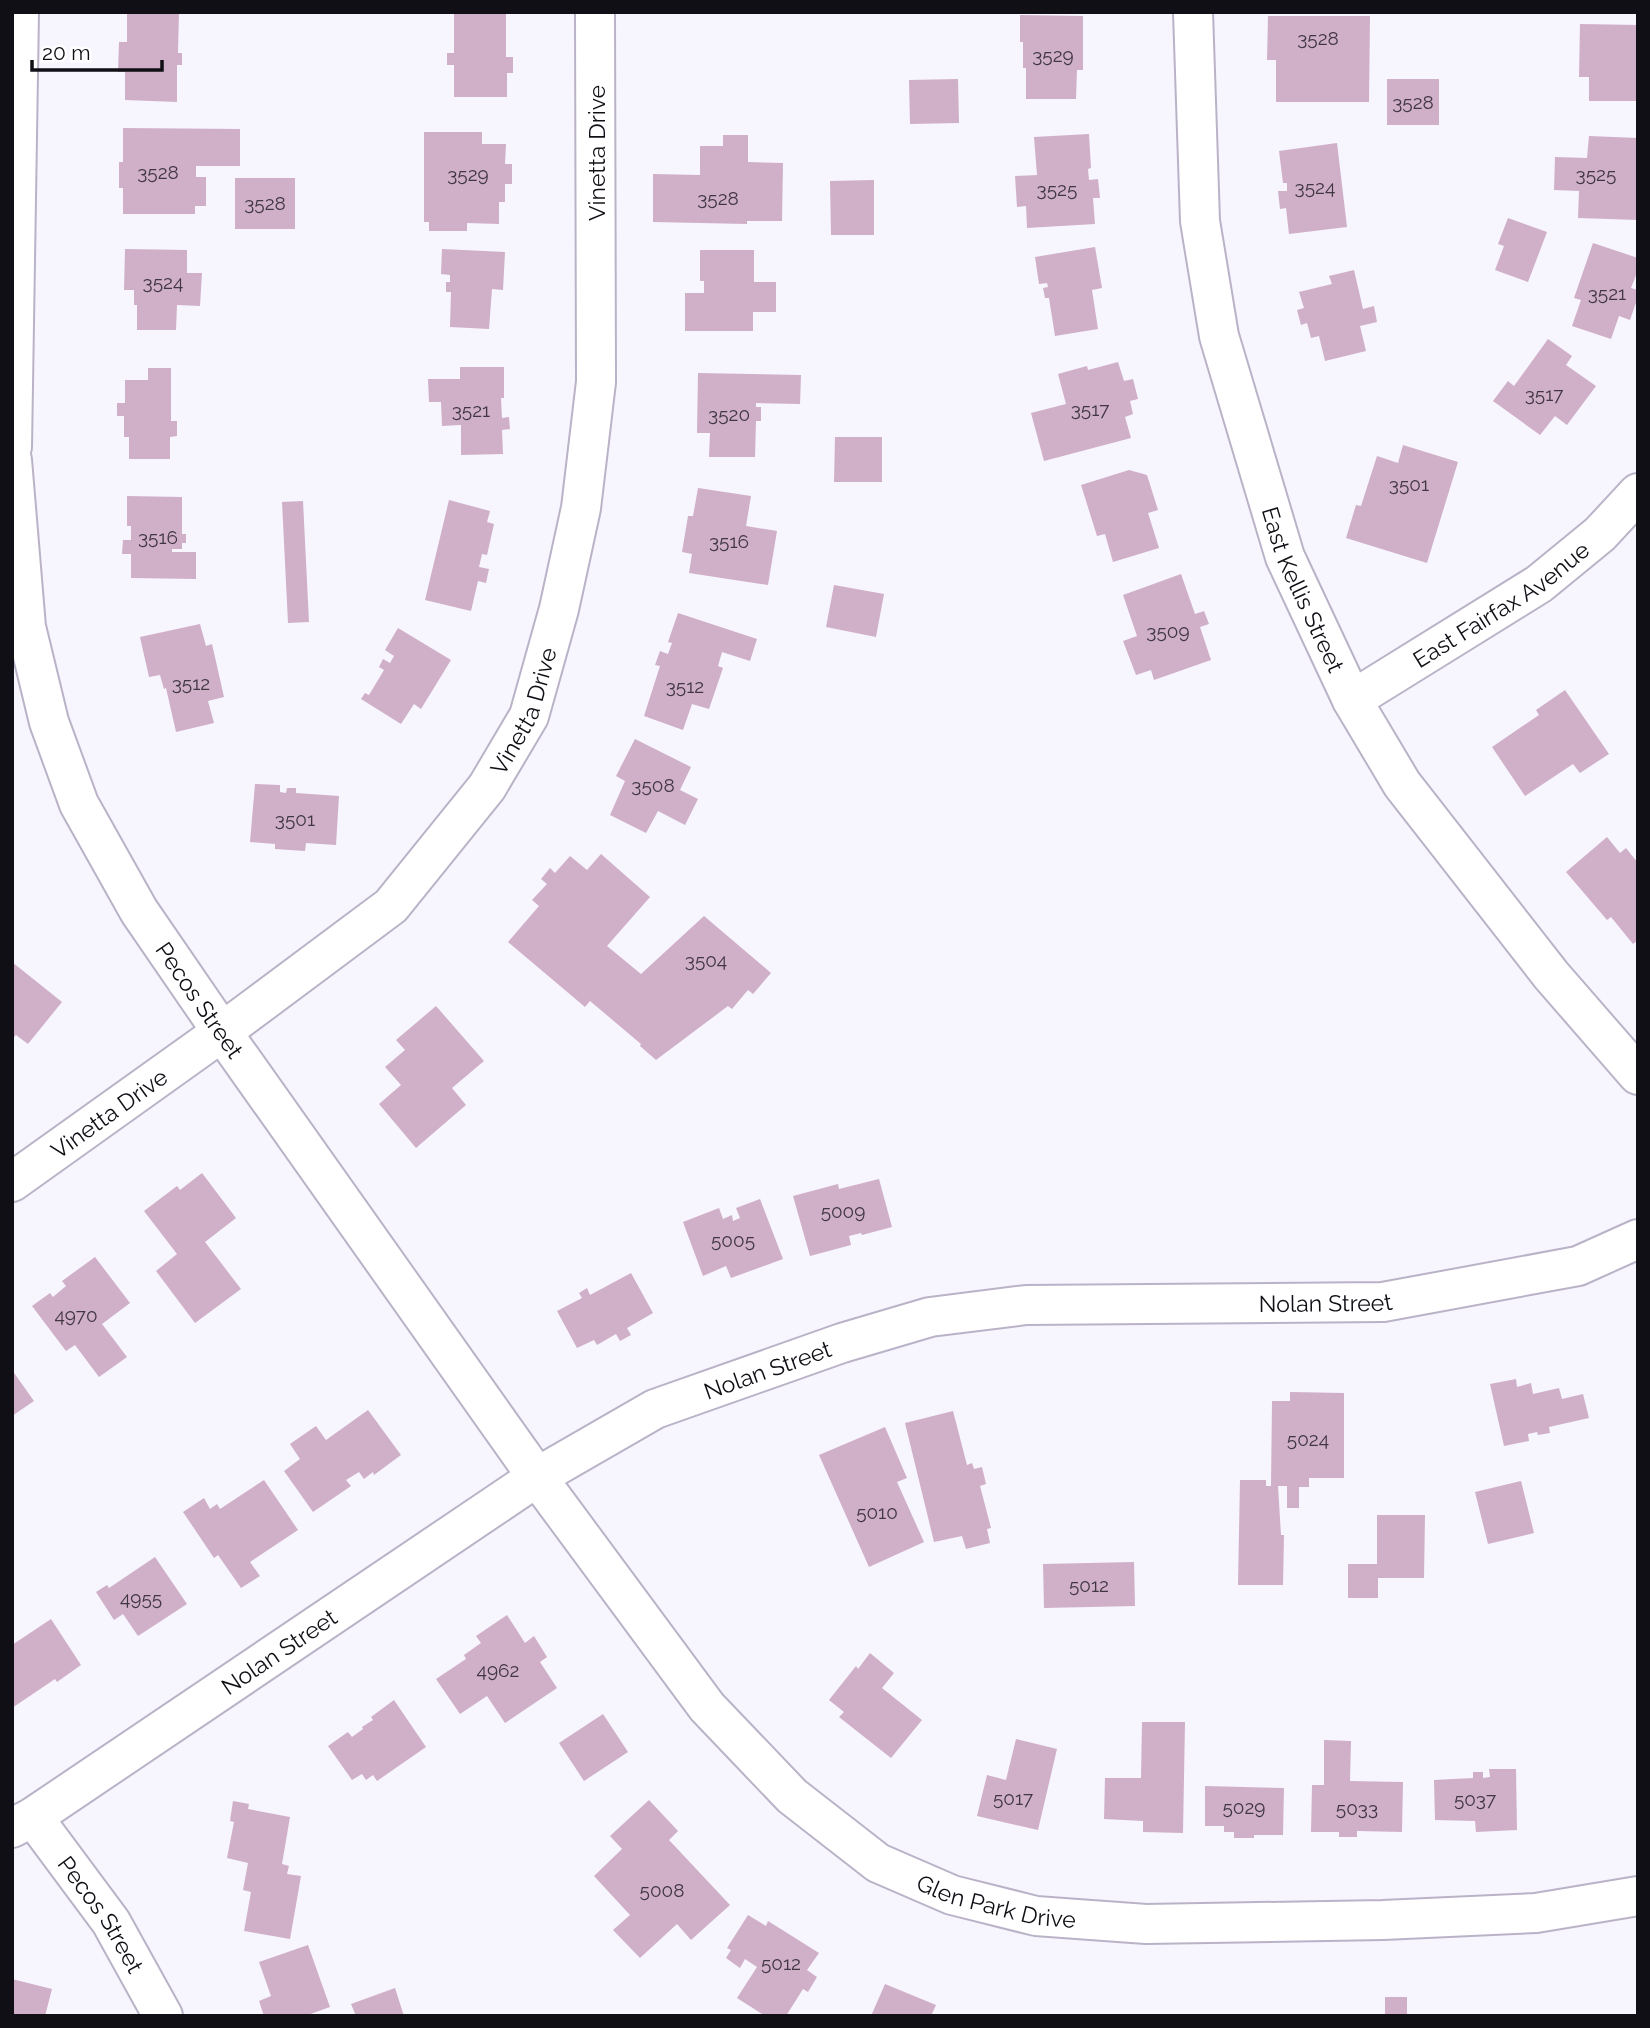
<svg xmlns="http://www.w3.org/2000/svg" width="1650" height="2028" font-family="Raleway,sans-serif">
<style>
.building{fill:#d0afc9}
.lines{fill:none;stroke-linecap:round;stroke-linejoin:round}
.minor-casing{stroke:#bab3c8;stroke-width:42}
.minor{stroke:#fff;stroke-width:38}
.labels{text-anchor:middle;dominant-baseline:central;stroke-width:6;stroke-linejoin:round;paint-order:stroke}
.number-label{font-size:19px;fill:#413743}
.street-label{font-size:23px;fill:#110f16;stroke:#fff}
</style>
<rect width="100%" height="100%" fill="#f7f5fe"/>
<path class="building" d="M 127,12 L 179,12 L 178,53 L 182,53 L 182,65 L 177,65 L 177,102 L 125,100 L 125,72 L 118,72 L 119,42 L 127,42 Z
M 454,12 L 506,12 L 506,57 L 513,57 L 513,73 L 507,73 L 507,97 L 454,97 L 454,65 L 447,65 L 447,53 L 454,53 Z
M 1020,15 L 1083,16 L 1083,70 L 1077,70 L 1076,99 L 1026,99 L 1026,68 L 1023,68 L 1023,42 L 1020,42 Z
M 1268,16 L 1370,16 L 1369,102 L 1276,102 L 1276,60 L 1267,60 Z
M 1580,24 L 1638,25 L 1638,101 L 1589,101 L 1589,77 L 1579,77 Z
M 958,79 L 959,123 L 910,124 L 909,80 Z
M 1387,79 L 1439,79 L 1439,125 L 1387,125 Z
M 123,128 L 240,129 L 240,166 L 196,166 L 196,177 L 206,177 L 206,206 L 195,206 L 195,214 L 123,214 L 123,188 L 119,188 L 119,162 L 123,162 Z
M 424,132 L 482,132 L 482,144 L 506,144 L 505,164 L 512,164 L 512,184 L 505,184 L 505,202 L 499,202 L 499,224 L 467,223 L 467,231 L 429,231 L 429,222 L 424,222 Z
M 1089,134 L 1091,168 L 1088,169 L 1089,180 L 1098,179 L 1100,198 L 1093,198 L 1095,224 L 1027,228 L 1026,206 L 1017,207 L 1015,176 L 1037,175 L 1034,137 Z
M 723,135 L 748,135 L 748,162 L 783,163 L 782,221 L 747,221 L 747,224 L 653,222 L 653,174 L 700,175 L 700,146 L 723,146 Z
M 1589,136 L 1638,138 L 1638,220 L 1578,218 L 1579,191 L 1554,190 L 1555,157 L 1587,158 Z
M 1337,143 L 1347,227 L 1289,234 L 1286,208 L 1280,209 L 1278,191 L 1287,191 L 1287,183 L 1283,183 L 1279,151 Z
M 235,178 L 295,178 L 295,229 L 235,229 Z
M 874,180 L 874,235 L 831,235 L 830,181 Z
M 1508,218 L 1547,232 L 1528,282 L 1495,270 L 1504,246 L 1498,244 Z
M 1593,243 L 1638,258 L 1638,270 L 1631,288 L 1638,290 L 1638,297 L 1630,320 L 1619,316 L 1611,339 L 1572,326 L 1581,300 L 1574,298 Z
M 1095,247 L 1102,288 L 1092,290 L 1098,329 L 1055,336 L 1049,298 L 1045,298 L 1043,288 L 1048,287 L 1047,283 L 1039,284 L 1035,257 Z
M 125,249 L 187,250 L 187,273 L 202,273 L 200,306 L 177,305 L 176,330 L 137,330 L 137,305 L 134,305 L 134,290 L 124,290 Z
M 442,249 L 505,252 L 503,290 L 492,289 L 489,329 L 450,327 L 451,292 L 446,292 L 446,282 L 450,282 L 450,275 L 441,274 Z
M 700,250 L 754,250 L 754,282 L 776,282 L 776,312 L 753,312 L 753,331 L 685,331 L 685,293 L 704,293 L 704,281 L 700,281 Z
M 1354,270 L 1363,309 L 1374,306 L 1377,322 L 1360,326 L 1366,351 L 1325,361 L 1319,336 L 1311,338 L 1307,323 L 1301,325 L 1297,310 L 1304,308 L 1299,292 L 1332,284 L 1329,276 Z
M 1548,339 L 1572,356 L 1566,365 L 1596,386 L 1567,425 L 1555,416 L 1540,435 L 1493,401 L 1508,381 L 1514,386 Z
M 1118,362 L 1124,381 L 1133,379 L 1138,399 L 1130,401 L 1133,414 L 1125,417 L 1131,438 L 1044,461 L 1031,413 L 1066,404 L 1058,374 L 1087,366 L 1088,370 Z
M 460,367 L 504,367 L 504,398 L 501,398 L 502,418 L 509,417 L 510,429 L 502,430 L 503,454 L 461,455 L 461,425 L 442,426 L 441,402 L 429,402 L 428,379 L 460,379 Z
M 148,368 L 171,368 L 171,421 L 177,421 L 177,436 L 170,437 L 170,459 L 129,459 L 129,437 L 124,437 L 124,416 L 117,416 L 117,403 L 125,403 L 125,380 L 148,380 Z
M 698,373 L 801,375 L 800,404 L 756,403 L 756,407 L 761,407 L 761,421 L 756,421 L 755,457 L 709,457 L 710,433 L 697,433 Z
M 835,437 L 882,437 L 882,482 L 834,482 Z
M 1403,445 L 1458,462 L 1427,563 L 1346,538 L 1356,505 L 1361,506 L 1377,456 L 1398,463 Z
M 1129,470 L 1147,475 L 1158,510 L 1148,513 L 1159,548 L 1113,562 L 1105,534 L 1097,536 L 1081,485 Z
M 698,488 L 751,496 L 746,526 L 777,531 L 768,585 L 689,573 L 692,554 L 682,552 L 688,516 L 693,516 Z
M 127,496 L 182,497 L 182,534 L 186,534 L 186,543 L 182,543 L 182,549 L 172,549 L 172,552 L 196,552 L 196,579 L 131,578 L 131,554 L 122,554 L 123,540 L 131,540 L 131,526 L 127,526 Z
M 449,500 L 490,511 L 487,522 L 494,524 L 487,555 L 482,554 L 479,567 L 489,569 L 486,583 L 478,581 L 471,611 L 425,600 Z
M 303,501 L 309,622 L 288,623 L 282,502 Z
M 1181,574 L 1195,614 L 1204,611 L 1209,624 L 1200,627 L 1211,660 L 1154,680 L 1151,670 L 1136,675 L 1123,641 L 1137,636 L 1123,595 Z
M 834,585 L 884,594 L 876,637 L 826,627 Z
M 678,613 L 757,639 L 750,661 L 722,652 L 718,666 L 723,668 L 709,709 L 692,704 L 683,730 L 644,716 L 660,666 L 655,665 L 660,651 L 668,654 L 672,643 L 668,642 Z
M 200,624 L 206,646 L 212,644 L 224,697 L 208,701 L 214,723 L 176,732 L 166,688 L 164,689 L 160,675 L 149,677 L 140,637 Z
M 398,628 L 451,660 L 421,709 L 414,704 L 401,724 L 361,699 L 365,693 L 369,695 L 384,670 L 379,667 L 383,659 L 390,663 L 394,656 L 385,650 Z
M 1565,690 L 1609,754 L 1580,773 L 1573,764 L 1525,796 L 1492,747 L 1539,715 L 1536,710 Z
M 635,739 L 691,767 L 680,790 L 698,799 L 685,825 L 658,811 L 646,833 L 610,815 L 625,781 L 616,776 Z
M 255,784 L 280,785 L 280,792 L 286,793 L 287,788 L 296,788 L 296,793 L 339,796 L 336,845 L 306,843 L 305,851 L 275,849 L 275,844 L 250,842 Z
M 1607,837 L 1620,853 L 1626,848 L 1638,863 L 1638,940 L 1633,944 L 1611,917 L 1607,920 L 1566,872 Z
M 601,854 L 650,897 L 607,946 L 641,974 L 704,916 L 771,973 L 753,994 L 748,990 L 732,1009 L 728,1006 L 656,1060 L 640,1046 L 641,1044 L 590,1001 L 585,1007 L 508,942 L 539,906 L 532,900 L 547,884 L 541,879 L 550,868 L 555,873 L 570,856 L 587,870 Z
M 12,962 L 62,1002 L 28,1044 L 16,1035 L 12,1039 Z
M 436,1006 L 484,1061 L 452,1088 L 466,1105 L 416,1148 L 379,1104 L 401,1085 L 385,1067 L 405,1050 L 396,1040 Z
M 202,1173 L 236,1218 L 205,1242 L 241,1289 L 195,1323 L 156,1271 L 177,1254 L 144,1211 L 177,1186 L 180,1190 Z
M 879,1179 L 892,1227 L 862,1235 L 861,1233 L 849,1236 L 851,1245 L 810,1256 L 793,1196 L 838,1184 L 839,1189 Z
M 760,1199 L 783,1259 L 731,1278 L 726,1266 L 703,1276 L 683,1222 L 719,1208 L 723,1219 L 732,1215 L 733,1221 L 740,1218 L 736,1208 Z
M 95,1257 L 130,1303 L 102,1324 L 127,1357 L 99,1377 L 75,1345 L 66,1351 L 32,1306 L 50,1293 L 53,1297 L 66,1286 L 62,1281 Z
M 631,1273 L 653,1313 L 627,1328 L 631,1335 L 620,1341 L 616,1334 L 597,1345 L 594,1340 L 577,1348 L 557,1311 L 582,1298 L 579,1293 L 587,1288 L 590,1295 Z
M 12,1370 L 34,1401 L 12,1416 Z
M 1516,1379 L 1517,1387 L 1531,1383 L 1533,1394 L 1559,1388 L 1562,1399 L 1583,1394 L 1589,1418 L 1549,1427 L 1550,1433 L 1538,1435 L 1537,1432 L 1528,1434 L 1529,1441 L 1504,1446 L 1490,1384 Z
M 1290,1392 L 1344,1393 L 1344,1478 L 1309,1478 L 1309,1487 L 1299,1487 L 1299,1508 L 1287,1508 L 1287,1486 L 1278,1486 L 1281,1535 L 1284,1535 L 1283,1585 L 1238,1585 L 1240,1480 L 1266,1480 L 1266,1486 L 1271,1486 L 1272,1401 L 1290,1401 Z
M 368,1410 L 401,1455 L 374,1475 L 373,1472 L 364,1479 L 359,1472 L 346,1480 L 351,1486 L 313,1512 L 284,1471 L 300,1459 L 290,1444 L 316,1426 L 326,1440 Z
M 953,1411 L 967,1465 L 972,1463 L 974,1469 L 982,1467 L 986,1484 L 980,1486 L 991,1528 L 987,1529 L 990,1543 L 966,1549 L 962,1536 L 934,1542 L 905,1423 Z
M 885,1427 L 907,1478 L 897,1482 L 924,1542 L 869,1567 L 819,1455 Z
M 264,1480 L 298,1530 L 250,1562 L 260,1576 L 241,1588 L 218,1555 L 214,1558 L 183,1512 L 204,1498 L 210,1509 L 217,1504 L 220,1509 Z
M 1521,1481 L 1534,1533 L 1488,1544 L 1475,1492 Z
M 1377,1515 L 1425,1515 L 1424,1578 L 1378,1578 L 1378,1598 L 1348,1598 L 1348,1564 L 1377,1564 Z
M 155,1557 L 187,1604 L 138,1636 L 123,1614 L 114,1620 L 96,1592 L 107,1585 L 109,1588 Z
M 1134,1562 L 1135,1606 L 1044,1608 L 1043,1564 Z
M 507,1615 L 525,1643 L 534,1636 L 547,1657 L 540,1662 L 557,1688 L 505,1723 L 487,1696 L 460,1714 L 436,1679 L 466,1659 L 464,1655 L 481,1643 L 476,1636 Z
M 51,1619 L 81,1665 L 57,1682 L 55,1679 L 12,1708 L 12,1645 Z
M 870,1653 L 894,1673 L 882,1688 L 922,1720 L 891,1758 L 839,1717 L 844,1712 L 829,1700 L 856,1666 L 858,1669 Z
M 394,1700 L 426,1747 L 377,1781 L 373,1775 L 366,1780 L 362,1774 L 352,1780 L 328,1746 L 348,1732 L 352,1737 L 363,1729 L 362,1727 L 373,1720 L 371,1717 Z
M 603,1714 L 628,1752 L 584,1781 L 559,1743 Z
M 1142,1722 L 1185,1722 L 1183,1833 L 1143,1832 L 1143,1821 L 1104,1819 L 1105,1778 L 1141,1778 Z
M 1016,1739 L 1057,1749 L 1038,1830 L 977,1816 L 987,1775 L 1006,1780 Z
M 1324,1740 L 1351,1741 L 1350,1781 L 1403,1782 L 1402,1832 L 1357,1831 L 1357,1837 L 1339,1837 L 1339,1832 L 1311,1832 L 1312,1785 L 1324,1785 Z
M 1489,1769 L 1516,1769 L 1517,1830 L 1476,1832 L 1475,1821 L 1435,1820 L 1434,1780 L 1473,1778 L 1473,1772 L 1483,1772 L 1483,1778 L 1490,1777 Z
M 1205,1786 L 1284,1788 L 1283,1835 L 1254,1835 L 1254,1838 L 1234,1838 L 1234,1832 L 1224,1832 L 1224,1826 L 1205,1826 Z
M 649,1800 L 678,1831 L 669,1840 L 730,1905 L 691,1940 L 677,1924 L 640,1958 L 613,1930 L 630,1915 L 594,1876 L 622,1849 L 610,1836 Z
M 233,1801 L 249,1804 L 248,1809 L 290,1817 L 282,1864 L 289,1866 L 287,1874 L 301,1876 L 290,1939 L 244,1931 L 251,1892 L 243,1890 L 248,1863 L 227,1858 L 234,1822 L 230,1821 Z
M 748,1915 L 766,1926 L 768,1921 L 819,1953 L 807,1970 L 817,1977 L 808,1992 L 803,1989 L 786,2016 L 765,2016 L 737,1998 L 757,1967 L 745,1959 L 740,1968 L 726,1958 L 731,1950 L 727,1948 Z
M 308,1945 L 330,2007 L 305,2016 L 264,2016 L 259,2001 L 271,1996 L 259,1962 Z
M 12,1979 L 52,1989 L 45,2016 L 12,2016 Z
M 885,1984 L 936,2005 L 931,2016 L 871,2016 Z
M 395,1988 L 404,2016 L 356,2016 L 351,2004 Z
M 1385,1997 L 1407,1997 L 1407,2016 L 1385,2016 Z"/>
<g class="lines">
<defs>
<g id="minor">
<path id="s1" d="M 1193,12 L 1200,221 L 1219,336 L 1285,557 L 1352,700 L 1402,784 L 1551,975 L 1638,1075"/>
<path d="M 12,447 L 19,12"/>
<path id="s2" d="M 12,460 L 26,627 L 49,722 L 79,804 L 139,911 L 222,1032 L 537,1477 L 707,1707 L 792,1796 L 878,1863 L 952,1895 L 1036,1916 L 1146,1924 L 1383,1920 L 1536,1913 L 1638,1896"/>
<path id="s3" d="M 1352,700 L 1539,584 L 1600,534 L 1638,493"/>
<path id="s4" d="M 12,1182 L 222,1032 L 391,906 L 487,787 L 529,716 L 559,609 L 581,508 L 596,382 L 595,12"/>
<path id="s5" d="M 33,1817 L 111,1922 L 163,2016"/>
<path id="s6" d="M 12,1828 L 33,1817 L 537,1477 L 655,1409 L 842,1343 L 930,1317 L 1026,1305 L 1383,1302 L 1578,1266 L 1638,1239"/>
</g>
</defs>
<use href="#minor" class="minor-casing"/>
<use href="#minor" class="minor"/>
</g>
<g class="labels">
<g class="number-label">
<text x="1318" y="38">3528</text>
<text x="1053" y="55">3529</text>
<text x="1413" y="102">3528</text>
<text x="158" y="172">3528</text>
<text x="468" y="174">3529</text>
<text x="1596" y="174">3525</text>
<text x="1315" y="187">3524</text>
<text x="1057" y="189">3525</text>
<text x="718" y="198">3528</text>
<text x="265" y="203">3528</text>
<text x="163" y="282">3524</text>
<text x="1607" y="293">3521</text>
<text x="1544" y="394">3517</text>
<text x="1090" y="409">3517</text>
<text x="471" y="410">3521</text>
<text x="729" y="414">3520</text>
<text x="1409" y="484">3501</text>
<text x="158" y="537">3516</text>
<text x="729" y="541">3516</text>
<text x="1168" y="631">3509</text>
<text x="191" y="683">3512</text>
<text x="685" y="686">3512</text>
<text x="653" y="785">3508</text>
<text x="295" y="819">3501</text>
<text x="706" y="960">3504</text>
<text x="843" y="1211">5009</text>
<text x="733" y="1240">5005</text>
<text x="76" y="1315">4970</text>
<text x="1308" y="1439">5024</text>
<text x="877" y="1512">5010</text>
<text x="1089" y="1585">5012</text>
<text x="141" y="1598">4955</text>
<text x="498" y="1670">4962</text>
<text x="1013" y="1798">5017</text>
<text x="1475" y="1799">5037</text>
<text x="1244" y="1807">5029</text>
<text x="1357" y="1808">5033</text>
<text x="662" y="1890">5008</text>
<text x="781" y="1963">5012</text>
</g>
<g class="street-label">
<text transform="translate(596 153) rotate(-90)">Vinetta Drive</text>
<text stroke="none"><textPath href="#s1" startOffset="593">East Kellis Street</textPath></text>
<text stroke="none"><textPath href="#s3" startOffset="177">East Fairfax Avenue</textPath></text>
<text stroke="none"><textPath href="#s4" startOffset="707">Vinetta Drive</textPath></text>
<text stroke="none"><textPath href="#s2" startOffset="583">Pecos Street</textPath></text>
<text stroke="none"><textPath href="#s4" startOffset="119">Vinetta Drive</textPath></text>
<text stroke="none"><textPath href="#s6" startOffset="1454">Nolan Street</textPath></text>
<text stroke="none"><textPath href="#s6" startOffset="887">Nolan Street</textPath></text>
<text stroke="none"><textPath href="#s6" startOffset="320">Nolan Street</textPath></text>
<text stroke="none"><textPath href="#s2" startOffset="1811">Glen Park Drive</textPath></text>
<text stroke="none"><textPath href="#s5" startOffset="119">Pecos Street</textPath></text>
</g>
</g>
<rect width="1650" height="2028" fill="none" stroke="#110f16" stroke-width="28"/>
<path d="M32 60v10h130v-10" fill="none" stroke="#110f16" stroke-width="3.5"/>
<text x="42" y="60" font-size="21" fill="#110f16" stroke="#ffffff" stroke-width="5" paint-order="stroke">20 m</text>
</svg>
